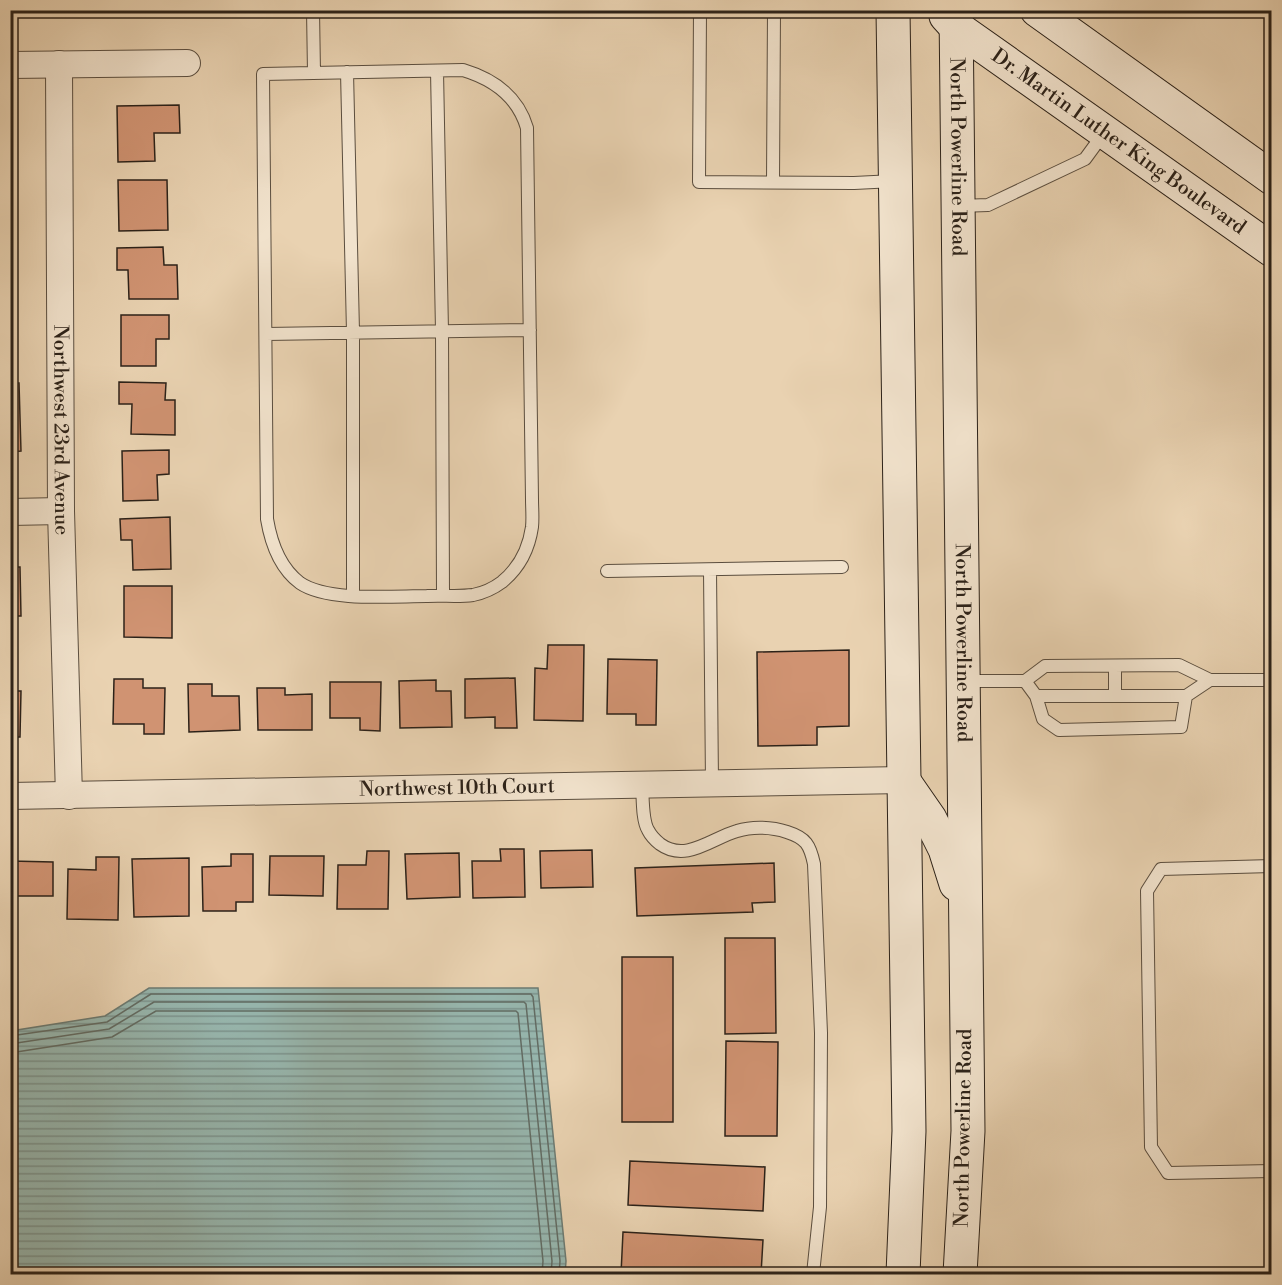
<svg xmlns="http://www.w3.org/2000/svg" width="1282" height="1285" font-family="'Libre Bodoni',serif">
<style>
.water{fill:url(#water-rules);stroke:#6c7b73;stroke-width:1.5}
.lines{fill:none;stroke-linecap:round;stroke-linejoin:round}
.shore{stroke:#626c64;stroke-width:1.5}
.building{fill:#d09372;stroke:#2c2219;stroke-width:1.5}
.service-casing{stroke:#5b4e3f;stroke-width:14}
.minor-casing{stroke:#5b4e3f;stroke-width:28}
.secondary-casing{stroke:#2c2219;stroke-width:35}
.service{stroke:#f1e2cc;stroke-width:12}
.minor{stroke:#f1e2cc;stroke-width:26}
.secondary{stroke:#f1e2cc;stroke-width:33}
.labels{text-anchor:middle;dominant-baseline:central;stroke-width:4.5;stroke-linejoin:round;paint-order:stroke}
.street-label{font-size:20px;fill:#2c2219;stroke:#f1e2cc}
</style>
<defs>
<pattern id="water-rules" width="6" height="5" patternUnits="userSpaceOnUse" patternTransform="scale(1.5)"><rect width="6" height="5" fill="#97b7af"/><path d="M0 2.5h6" fill="none" stroke="#7b948e"/></pattern>
</defs>
<rect width="100%" height="100%" fill="#e9d2b1"/>
<filter id="stains"><feTurbulence type="fractalNoise" baseFrequency=".00333" numOctaves="4"/><feColorMatrix values="0 0 0 0 .2 0 0 0 0 .09 0 0 0 0 .02 0 0 0 .5 -.17"/></filter>
<radialGradient id="worn" r=".72"><stop offset=".6" stop-color="#630" stop-opacity="0"/><stop offset="1" stop-color="#630" stop-opacity=".3"/></radialGradient>
<path class="water" d="M 149,988 L 538,988 L 566,1261 L 565,1274 L 11,1274 L 11,1031 L 105,1016 Z"/>
<g class="lines">
<path class="shore" d="M 10,1036 L 107,1022 L 151,994 L 531,994 L 533,997 L 560,1261 L 559,1274
M 10,1044 L 109,1029 L 154,1002 L 524,1002 L 526,1004 L 552,1261 L 551,1274
M 10,1053 L 112,1037 L 156,1011 L 516,1011 L 518,1013 L 543,1261 L 542,1274"/>
</g>
<path class="building" d="M 389,10 L 439,10 L 438,17 L 389,15 Z
M 179,105 L 180,133 L 154,133 L 155,161 L 118,162 L 117,106 Z
M 118,180 L 167,180 L 168,230 L 119,231 Z
M 163,247 L 164,265 L 177,265 L 178,299 L 129,299 L 128,270 L 117,270 L 117,248 Z
M 121,315 L 169,315 L 169,339 L 156,339 L 156,366 L 121,366 Z
M 119,382 L 166,383 L 165,400 L 175,400 L 175,435 L 131,434 L 132,404 L 119,404 Z
M 10,383 L 19,383 L 21,451 L 10,452 Z
M 169,450 L 169,474 L 157,475 L 158,500 L 123,501 L 122,451 Z
M 170,517 L 171,569 L 133,570 L 132,540 L 121,540 L 120,519 Z
M 10,567 L 20,567 L 21,616 L 10,616 Z
M 124,586 L 172,586 L 172,638 L 124,637 Z
M 548,645 L 584,645 L 583,721 L 534,720 L 535,668 L 547,669 Z
M 849,650 L 849,726 L 817,727 L 817,745 L 758,746 L 757,652 Z
M 608,659 L 657,660 L 656,725 L 636,725 L 636,714 L 607,714 Z
M 515,678 L 517,728 L 495,728 L 495,717 L 465,718 L 465,679 Z
M 114,679 L 143,679 L 143,688 L 165,688 L 164,734 L 144,734 L 144,724 L 113,724 Z
M 436,680 L 436,691 L 451,691 L 452,727 L 400,728 L 399,681 Z
M 330,682 L 381,682 L 380,731 L 360,730 L 360,718 L 330,718 Z
M 188,684 L 212,684 L 212,696 L 239,696 L 240,730 L 189,732 Z
M 257,688 L 285,688 L 285,695 L 312,694 L 312,730 L 258,730 Z
M 10,691 L 21,691 L 20,737 L 10,737 Z
M 500,849 L 524,849 L 525,897 L 473,898 L 472,861 L 501,861 Z
M 592,850 L 593,887 L 541,888 L 540,851 Z
M 367,851 L 389,851 L 388,909 L 337,909 L 338,865 L 366,865 Z
M 459,853 L 460,897 L 407,899 L 405,854 Z
M 231,854 L 253,854 L 253,902 L 236,902 L 236,911 L 203,911 L 202,867 L 231,866 Z
M 270,856 L 324,856 L 323,896 L 269,895 Z
M 96,857 L 119,857 L 118,920 L 67,919 L 68,869 L 96,870 Z
M 189,858 L 189,916 L 134,917 L 132,859 Z
M 10,861 L 53,862 L 53,896 L 10,896 Z
M 774,863 L 775,902 L 752,903 L 753,912 L 637,916 L 635,868 Z
M 725,938 L 775,938 L 776,1033 L 725,1034 Z
M 622,957 L 673,957 L 673,1122 L 622,1122 Z
M 726,1041 L 778,1042 L 777,1136 L 725,1136 Z
M 630,1161 L 765,1167 L 763,1211 L 628,1205 Z
M 623,1232 L 763,1240 L 761,1274 L 621,1274 Z"/>
<g class="lines">
<defs>
<path id="service" d="M 313,10 L 314,73
M 700,10 L 699,182 L 854,183 L 894,181
M 463,70 C 493,79 518,97 527,128 L 532,499 C 532,508 533,518 532,527 C 529,548 519,568 502,582 C 494,588 483,593 473,595 C 458,597 442,595 427,596 C 393,596 328,602 300,583 C 280,568 271,543 267,519 L 263,74 Z
M 437,71 L 442,331 L 443,595
M 347,72 L 353,332 L 353,596
M 773,182 L 774,10
M 959,206 L 988,205 L 1085,159 L 1104,133
M 266,334 L 530,330
M 710,570 L 712,783
M 607,571 L 842,567
M 1115,666 L 1115,696
M 963,681 L 1025,681 L 1045,666 L 1179,665 L 1210,680 L 1272,680
M 1025,681 L 1036,696 L 1186,696 L 1210,680
M 1036,696 L 1043,719 L 1059,730 L 1181,727 L 1186,696
M 642,785 C 643,798 642,820 648,830 C 651,836 655,840 660,844 C 686,863 712,838 737,831 C 753,826 772,827 787,832 C 806,838 810,845 814,864 L 821,1033 L 820,1207 L 813,1274
M 1272,866 L 1161,869 L 1147,891 L 1151,1147 L 1168,1173 L 1272,1171"/>
<g id="minor">
<path id="s1" d="M 59,64 L 61,511 L 69,796"/>
<path d="M 10,65 L 187,63"/>
<path d="M 10,512 L 61,511"/>
<path id="s2" d="M 10,796 L 903,780"/>
</g>
<g id="secondary">
<path d="M 893,10 L 909,1131 L 903,1274"/>
<path id="s3" d="M 956,10 L 968,1131 L 960,1274"/>
<path d="M 1037,10 L 1272,178"/>
<path id="s4" d="M 946,16 L 956,27 L 1272,250"/>
<path d="M 903,780 L 930,819 L 945,849 L 956,884"/>
</g>
</defs>
<use href="#service" class="service-casing"/>
<use href="#minor" class="minor-casing"/>
<use href="#secondary" class="secondary-casing"/>
<use href="#service" class="service"/>
<use href="#minor" class="minor"/>
<use href="#secondary" class="secondary"/>
</g>
<g class="labels">
<g class="street-label">
<text stroke="none"><textPath href="#s4" startOffset="214">Dr. Martin Luther King Boulevard</textPath></text>
<text stroke="none"><textPath href="#s3" startOffset="147">North Powerline Road</textPath></text>
<text stroke="none"><textPath href="#s1" startOffset="366">Northwest 23rd Avenue</textPath></text>
<text stroke="none"><textPath href="#s3" startOffset="633">North Powerline Road</textPath></text>
<text stroke="none"><textPath href="#s2" startOffset="447">Northwest 10th Court</textPath></text>
<text transform="translate(964 1128) rotate(-89)">North Powerline Road</text>
</g>
</g>
<rect width="1282" height="1285" fill="none" stroke="#e9d2b1" stroke-width="36"/>
<rect x="12" y="12" width="1258" height="1261" fill="none" stroke="#2c2219" stroke-width="3"/>
<rect x="18" y="18" width="1246" height="1249" fill="none" stroke="#2c2219" stroke-width="1.5"/>
<rect width="100%" height="100%" filter="url(#stains)"/>
<rect width="100%" height="100%" fill="url(#worn)"/>
</svg>
